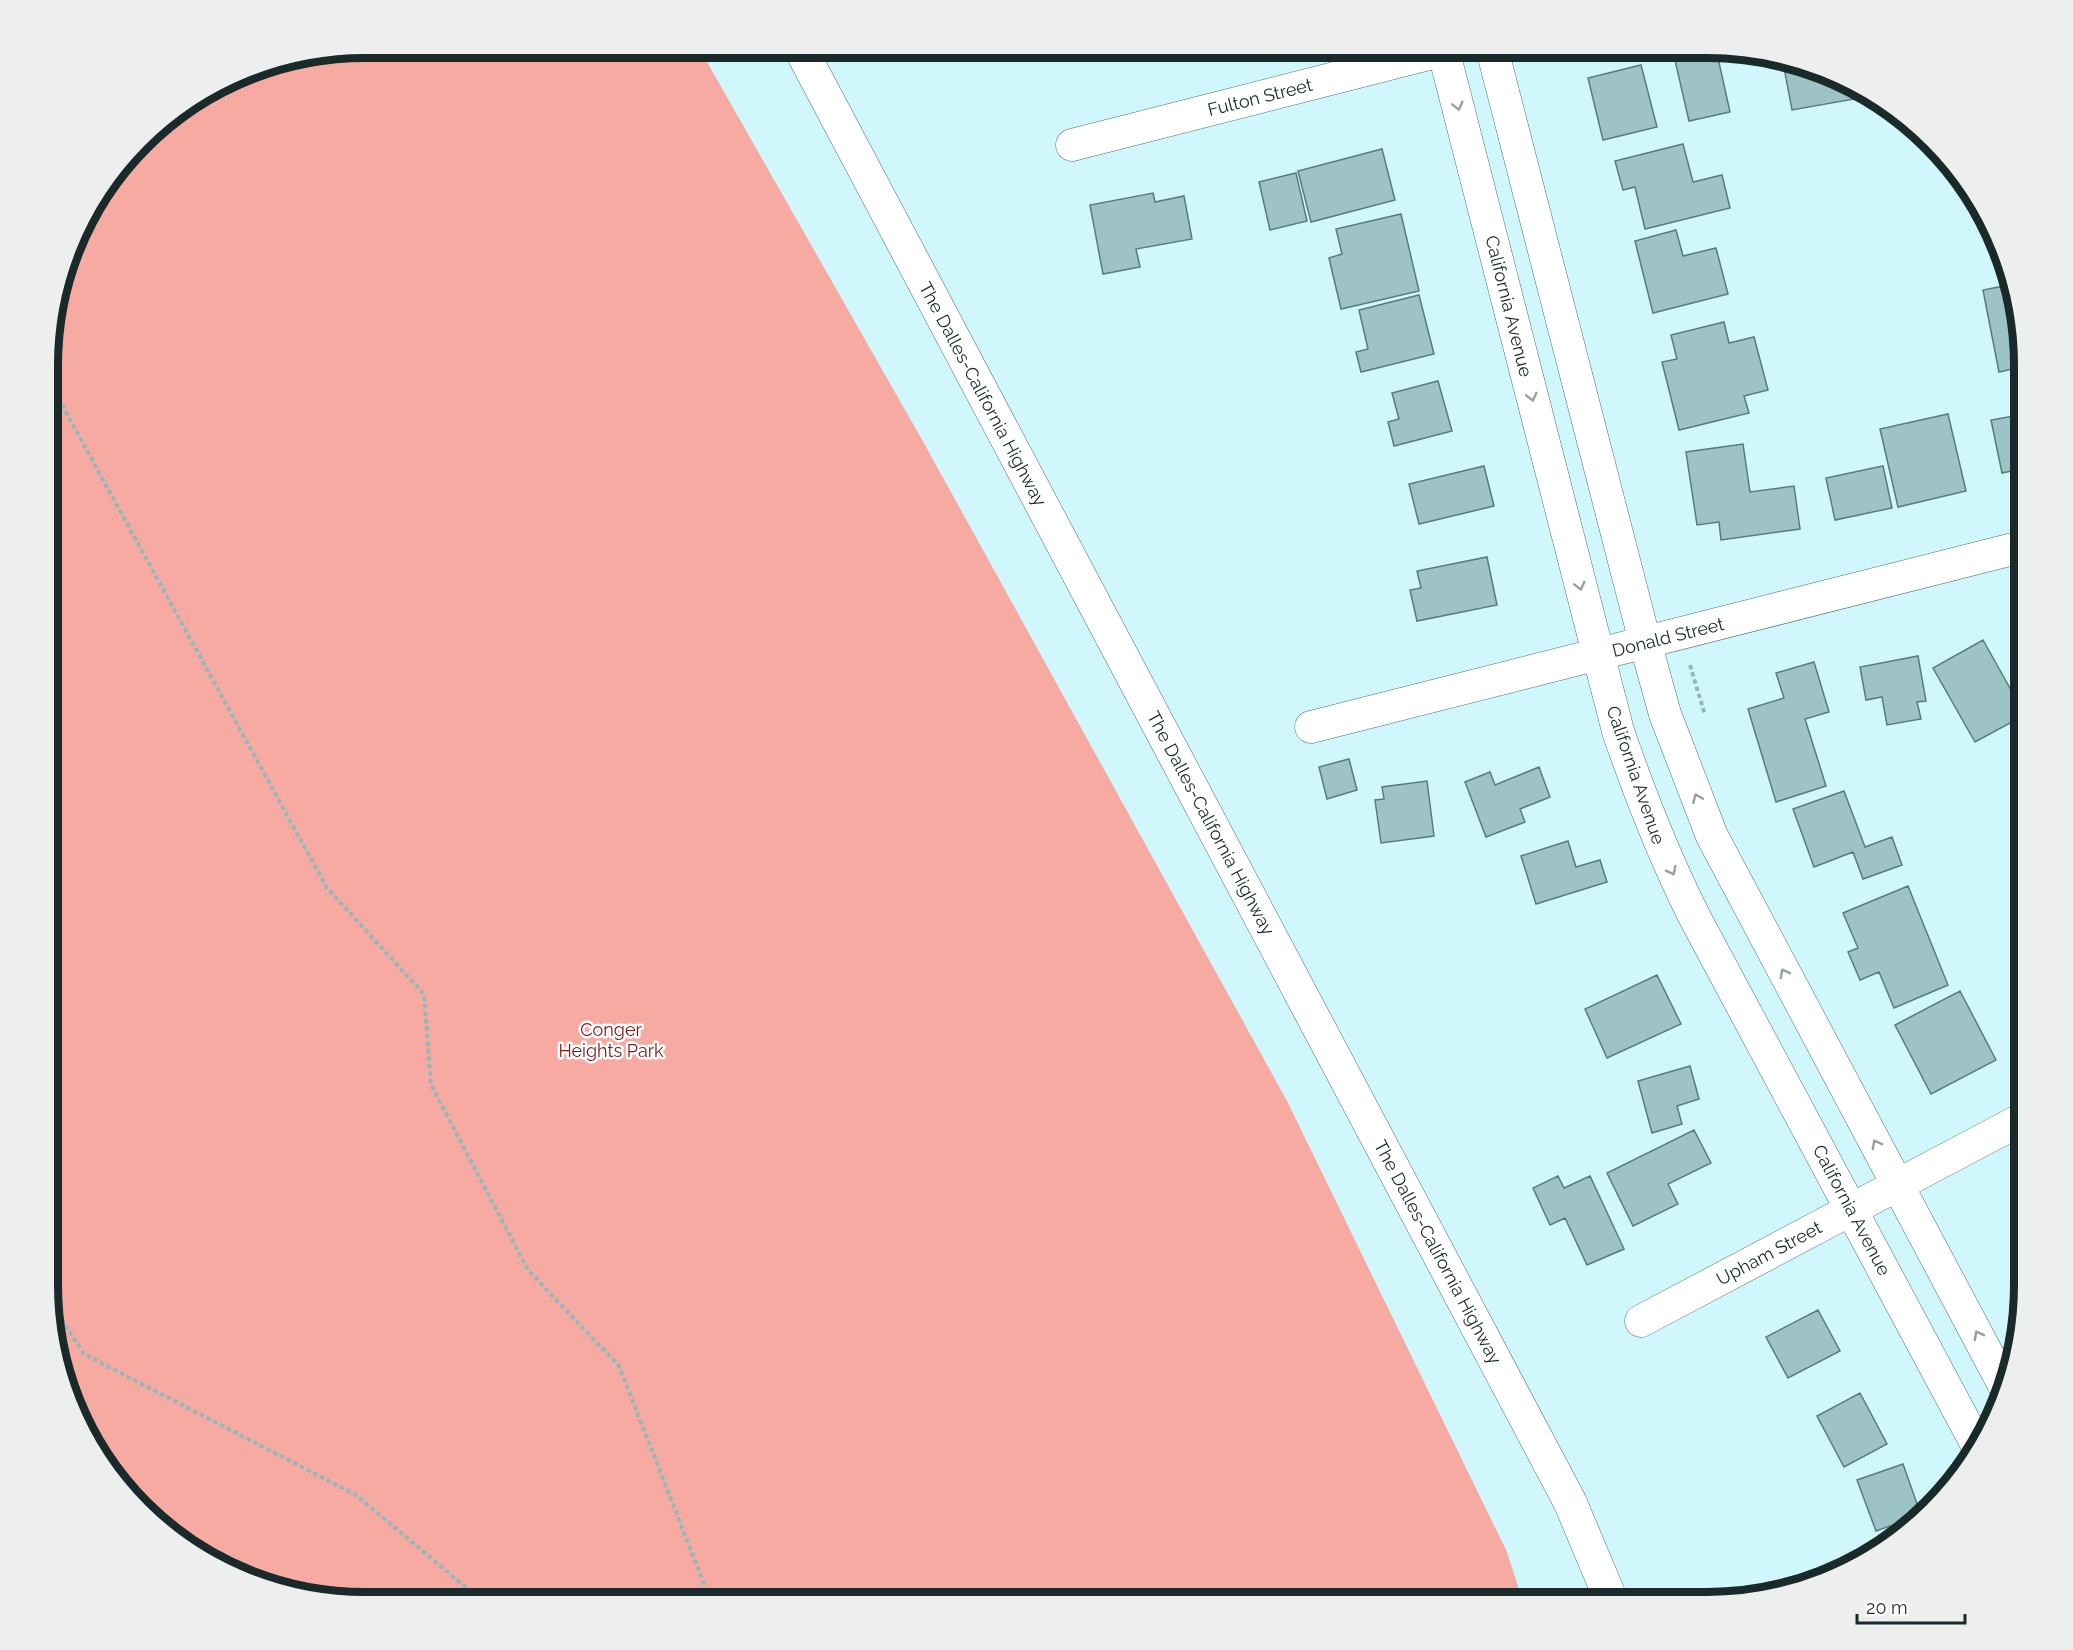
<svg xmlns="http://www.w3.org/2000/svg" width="2073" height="1650" font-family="Raleway,sans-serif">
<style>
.green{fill:#f7aaa1}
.building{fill:#9ec3c7;stroke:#597b80;stroke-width:1.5}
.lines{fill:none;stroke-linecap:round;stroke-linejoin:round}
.street-casing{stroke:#4e7175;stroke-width:33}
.highway-casing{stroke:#4e7175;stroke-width:34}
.path{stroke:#97b7ba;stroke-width:4;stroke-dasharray:4.5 3;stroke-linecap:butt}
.street{stroke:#fff;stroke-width:32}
.highway{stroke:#fff;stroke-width:33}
.oneway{stroke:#989f9f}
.labels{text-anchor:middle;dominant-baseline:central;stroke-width:5;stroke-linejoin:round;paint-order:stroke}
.street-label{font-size:18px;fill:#1a292a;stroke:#fff}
.park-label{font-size:18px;fill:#791c1a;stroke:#fff}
.rim{fill:none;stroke:#1a292a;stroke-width:8}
</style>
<rect width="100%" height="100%" fill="#d0f7fb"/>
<path class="green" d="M 365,48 L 699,48 L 925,445 L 1287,1101 L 1507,1552 L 1523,1602 L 345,1601 L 243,1578 L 156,1523 L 81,1425 L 49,1306 L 51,323 L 90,207 L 156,126 L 263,65 Z"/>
<path class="building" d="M 1706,49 L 1716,49 L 1730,112 L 1689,121 L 1674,56 Z
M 1783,62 L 1830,72 L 1859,91 L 1860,98 L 1792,110 Z
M 1641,65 L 1657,127 L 1603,140 L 1588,78 Z
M 1683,144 L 1693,182 L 1722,175 L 1730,208 L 1645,229 L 1635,187 L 1623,190 L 1615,161 Z
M 1382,149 L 1395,200 L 1311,222 L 1298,171 Z
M 1296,173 L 1307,221 L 1270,230 L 1259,182 Z
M 1153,193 L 1155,202 L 1184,196 L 1192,239 L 1136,249 L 1140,267 L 1103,274 L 1090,205 Z
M 1401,214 L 1419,291 L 1341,309 L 1329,258 L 1342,254 L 1336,229 Z
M 1993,229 L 2001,243 L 2006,269 L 1999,270 Z
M 1676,230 L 1683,256 L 1716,248 L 1728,294 L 1653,313 L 1635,241 Z
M 2009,285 L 2025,366 L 1999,372 L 1983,290 Z
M 1419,295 L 1434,354 L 1361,372 L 1356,352 L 1368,349 L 1359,310 Z
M 1724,322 L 1729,343 L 1754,337 L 1768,390 L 1744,396 L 1749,413 L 1679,430 L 1662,362 L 1677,359 L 1671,335 Z
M 1438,381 L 1452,431 L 1394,446 L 1388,422 L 1399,419 L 1392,393 Z
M 1948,414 L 1966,491 L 1898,507 L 1880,429 Z
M 2025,414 L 2025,468 L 2002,473 L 1991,420 Z
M 1743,444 L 1750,492 L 1794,486 L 1800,529 L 1721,540 L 1719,522 L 1697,525 L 1686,452 Z
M 1484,466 L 1494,506 L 1419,524 L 1409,484 Z
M 1883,466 L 1892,508 L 1835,520 L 1826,478 Z
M 1487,557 L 1497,605 L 1417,621 L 1410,590 L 1421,588 L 1417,571 Z
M 1983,640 L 2025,715 L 1975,742 L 1933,668 Z
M 1918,656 L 1926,701 L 1917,702 L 1921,719 L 1887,725 L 1882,697 L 1866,700 L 1860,667 Z
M 1814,662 L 1829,712 L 1805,719 L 1826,786 L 1776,802 L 1748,709 L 1784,698 L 1776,673 Z
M 1349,759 L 1357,790 L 1327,799 L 1319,767 Z
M 1539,767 L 1550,797 L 1520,809 L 1525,822 L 1486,837 L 1465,782 L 1490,772 L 1495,785 Z
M 1427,781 L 1434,836 L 1381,843 L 1375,800 L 1384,799 L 1382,787 Z
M 1844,791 L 1865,847 L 1892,837 L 1902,865 L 1863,879 L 1853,852 L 1814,867 L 1793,809 Z
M 1568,841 L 1576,867 L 1600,860 L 1607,882 L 1536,904 L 1521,856 Z
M 1908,886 L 1948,985 L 1894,1008 L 1879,972 L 1860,980 L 1848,952 L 1858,948 L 1843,913 Z
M 1657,975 L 1681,1024 L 1607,1058 L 1585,1009 Z
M 1960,991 L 1996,1060 L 1931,1094 L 1895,1025 Z
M 1690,1066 L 1699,1099 L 1677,1106 L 1682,1124 L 1652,1133 L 1638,1081 Z
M 1694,1130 L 1711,1163 L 1668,1184 L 1678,1204 L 1633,1226 L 1607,1173 Z
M 1558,1176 L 1564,1188 L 1590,1176 L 1624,1249 L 1587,1265 L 1565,1218 L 1550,1225 L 1533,1188 Z
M 1818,1310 L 1840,1351 L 1788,1378 L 1766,1337 Z
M 1860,1393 L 1887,1444 L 1844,1467 L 1817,1416 Z
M 1903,1464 L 1921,1515 L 1876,1531 L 1857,1480 Z"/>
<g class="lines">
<defs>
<path id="street" d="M 1443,49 L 1618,731 C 1640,795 1664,856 1694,916 L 1977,1445
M 1492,49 L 1645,642 L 1665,714 L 1712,836 L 2005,1387
M 1072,145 L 1448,49
M 1311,727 L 2025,546
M 1641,1321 L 2024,1118"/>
<path id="highway" d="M 800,48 L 1570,1502 L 1612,1602"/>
</defs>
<use href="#street" class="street-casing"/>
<use href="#highway" class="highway-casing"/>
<path class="path" d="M 51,385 L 327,888 L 424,994 L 431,1085 L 528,1270 L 619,1366 L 711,1602
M 1690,665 L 1705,715
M 49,1300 L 84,1354 L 356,1495 L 482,1601"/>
<use href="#street" class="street"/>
<use href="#highway" class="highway"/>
</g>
<defs><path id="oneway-chevron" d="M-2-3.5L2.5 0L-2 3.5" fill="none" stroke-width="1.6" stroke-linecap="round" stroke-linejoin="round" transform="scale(1.5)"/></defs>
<g class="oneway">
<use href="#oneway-chevron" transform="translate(1458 106) rotate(76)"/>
<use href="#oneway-chevron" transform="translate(1532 397) rotate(76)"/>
<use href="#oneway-chevron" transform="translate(1580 586) rotate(76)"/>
<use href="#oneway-chevron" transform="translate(1697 798) rotate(-113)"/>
<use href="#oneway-chevron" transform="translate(1672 871) rotate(63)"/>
<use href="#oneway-chevron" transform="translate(1784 973) rotate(-118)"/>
<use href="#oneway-chevron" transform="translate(1876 1144) rotate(-118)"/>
<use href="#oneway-chevron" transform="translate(1978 1335) rotate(-118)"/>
</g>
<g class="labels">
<g class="street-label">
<text transform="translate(1260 97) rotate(-14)">Fulton Street</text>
<text transform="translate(1509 306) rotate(76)">California Avenue</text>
<text transform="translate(983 394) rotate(62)">The Dalles-California Highway</text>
<text transform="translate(1668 637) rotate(-14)">Donald Street</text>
<text transform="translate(1636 775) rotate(71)">California Avenue</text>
<text transform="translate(1211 823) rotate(62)">The Dalles-California Highway</text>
<text transform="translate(1852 1210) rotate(62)">California Avenue</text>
<text transform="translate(1438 1252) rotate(62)">The Dalles-California Highway</text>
<text transform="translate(1769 1253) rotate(-28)">Upham Street</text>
</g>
<g class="park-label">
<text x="611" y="1029">Conger<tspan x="611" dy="21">Heights Park</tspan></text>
</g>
</g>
<path d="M0 0H2073V1650H0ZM365 58H1707A307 307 0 0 1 2014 365V1285A307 307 0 0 1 1707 1592H365A307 307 0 0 1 58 1285V365A307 307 0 0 1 365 58Z" fill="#edeeee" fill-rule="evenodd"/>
<path class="rim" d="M365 58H1707A307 307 0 0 1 2014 365V1285A307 307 0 0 1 1707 1592H365A307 307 0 0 1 58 1285V365A307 307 0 0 1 365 58Z"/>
<path d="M1857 1614v9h108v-9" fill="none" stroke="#1a292a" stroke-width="3"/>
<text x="1866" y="1614" font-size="18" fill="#1a292a" stroke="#ffffff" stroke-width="4.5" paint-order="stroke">20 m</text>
</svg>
